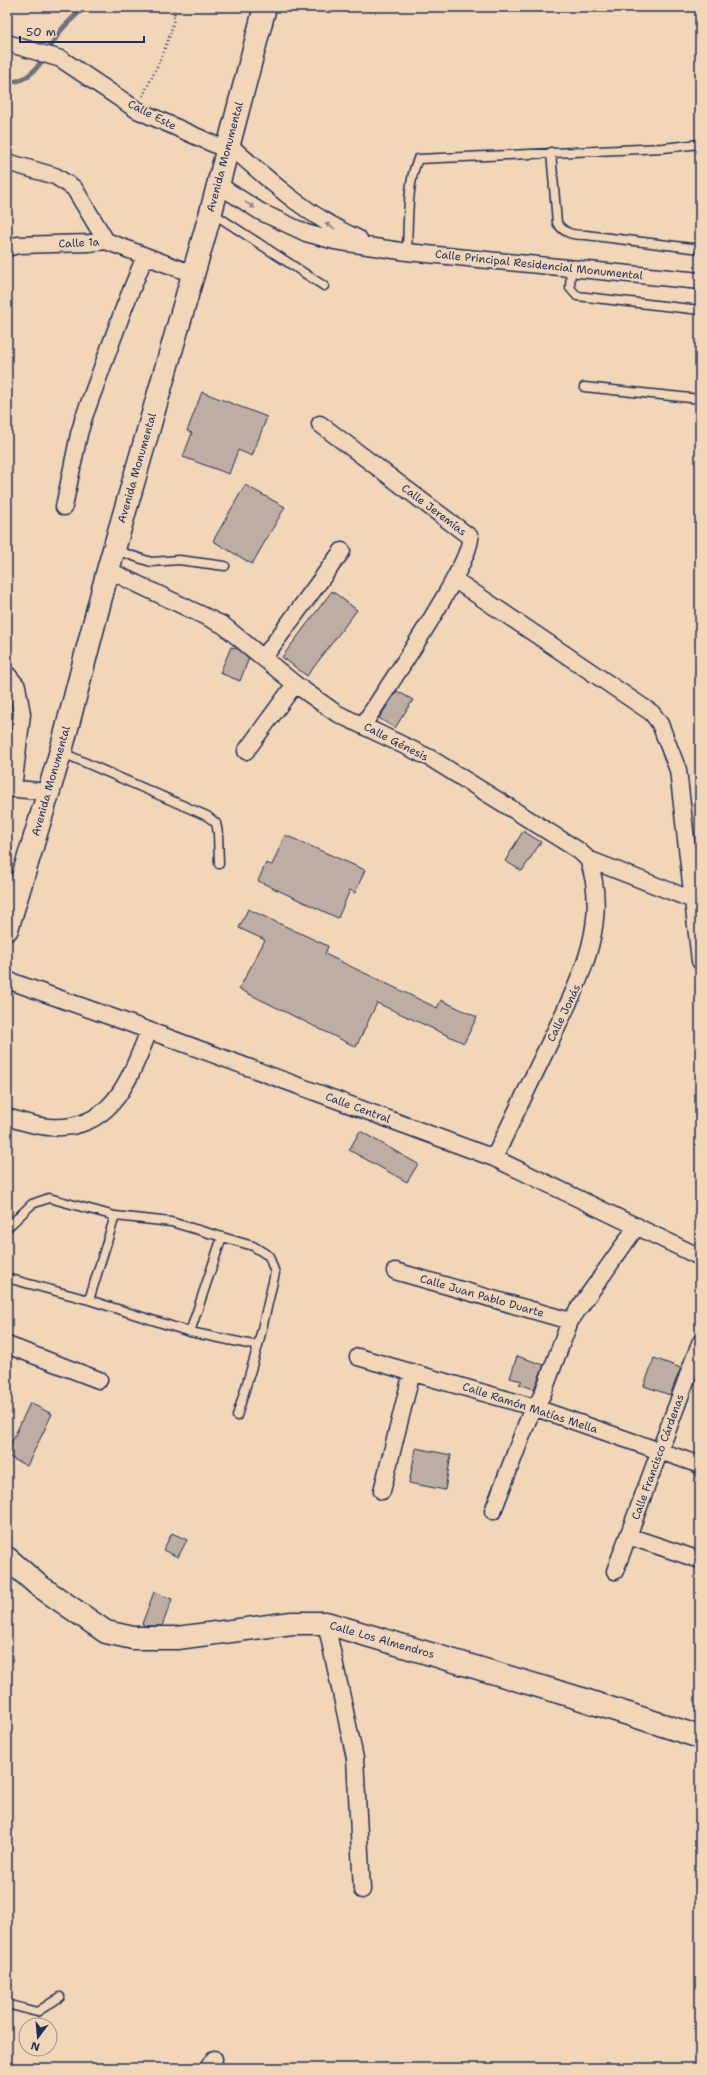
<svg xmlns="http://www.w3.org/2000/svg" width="707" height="2075" font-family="'Shantell Sans',sans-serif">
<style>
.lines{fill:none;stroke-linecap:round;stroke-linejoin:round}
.stream{stroke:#707181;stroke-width:5}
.building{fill:#bdada2;stroke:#1b2f5e}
.lane-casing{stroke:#1b2f5e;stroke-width:11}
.street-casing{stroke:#1b2f5e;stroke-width:19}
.secondary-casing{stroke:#1b2f5e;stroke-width:25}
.path{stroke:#1b2f5e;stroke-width:2.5;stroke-dasharray:1 3;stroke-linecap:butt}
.lane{stroke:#f2d6b8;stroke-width:8}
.street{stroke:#f2d6b8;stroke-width:16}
.secondary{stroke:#f2d6b8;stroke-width:22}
.oneway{fill:#86828b}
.labels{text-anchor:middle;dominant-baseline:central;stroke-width:4;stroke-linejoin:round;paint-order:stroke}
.street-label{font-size:11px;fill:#1b2f5e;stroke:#f2d6b8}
</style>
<rect width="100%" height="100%" fill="#f2d6b8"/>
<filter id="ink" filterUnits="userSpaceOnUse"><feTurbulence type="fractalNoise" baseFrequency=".025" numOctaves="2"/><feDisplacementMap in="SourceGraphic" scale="8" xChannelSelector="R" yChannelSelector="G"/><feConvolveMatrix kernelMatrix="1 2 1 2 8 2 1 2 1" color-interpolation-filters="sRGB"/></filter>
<g filter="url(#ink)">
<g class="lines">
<path class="stream" d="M 7,82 C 38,83 46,49 62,29 C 69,21 77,14 85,7"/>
</g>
<path class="building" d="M 202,392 L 267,417 L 252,456 L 238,450 L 229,474 L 183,457 L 192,433 L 187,431 Z
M 245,485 L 285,507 L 252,564 L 213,541 Z
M 332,591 L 357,610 L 307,676 L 282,657 Z
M 231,647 L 238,649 L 249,658 L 240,681 L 220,673 Z
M 397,691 L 413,700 L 395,728 L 379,718 Z
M 523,831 L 541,842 L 522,871 L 505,861 Z
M 285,835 L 365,870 L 355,893 L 350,890 L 338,918 L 258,881 L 266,863 L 272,865 Z
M 248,909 L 328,946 L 325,954 L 437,1008 L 441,1000 L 477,1017 L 464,1043 L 377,1003 L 356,1047 L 239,989 L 265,940 L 239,928 Z
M 360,1131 L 418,1164 L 407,1182 L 349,1150 Z
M 517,1356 L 544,1365 L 534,1389 L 519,1384 L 522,1381 L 510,1378 Z
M 654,1358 L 681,1368 L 670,1395 L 644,1386 Z
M 30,1403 L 52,1414 L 27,1466 L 7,1456 L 7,1452 Z
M 416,1448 L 451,1455 L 445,1490 L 409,1483 Z
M 172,1533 L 187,1540 L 178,1557 L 163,1550 Z
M 154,1592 L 172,1599 L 162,1626 L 145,1626 L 142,1624 Z"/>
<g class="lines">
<defs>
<path id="lane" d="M 551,152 L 557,223 C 565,234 573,235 586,235 L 700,249
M 211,212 L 324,286
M 407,252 C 408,227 407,181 418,159 L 663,148 L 700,144
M 571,268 L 570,288 L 577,296 L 700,310
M 584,387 L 700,399
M 115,550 L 151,562 L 179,560 L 225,566
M 61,752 L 207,816 L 216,823 L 218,833 L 219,864
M 7,1228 L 32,1204 L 49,1198 L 115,1216 L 171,1222 L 253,1246 L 269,1256 L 275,1273 L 258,1346
M 7,1278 L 89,1300 L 190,1332 L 258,1346 L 237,1416
M 89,1300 L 115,1216
M 190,1332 L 222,1237
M 7,2004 L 37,2012 L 60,1997"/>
<path id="street" d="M 7,43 L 61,59 L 137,110 L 227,150
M 228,144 C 270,181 307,216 359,239
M 7,162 L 55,176 L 74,188 L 106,241
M 217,184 L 261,212 L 306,233 L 335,241 L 407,252 L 700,281
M 7,248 L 18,245 L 89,243 L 106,241 L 193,274
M 320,424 L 470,537 C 473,562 382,696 363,725
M 64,507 L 79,434 L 84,417 L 124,308 L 145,256
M 108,570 L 223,625 L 295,684 L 336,713 L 430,758 L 578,850 L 588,859 L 693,900
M 455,580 L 652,713 L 660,724 L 678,770 L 700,961
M 264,657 L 342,551
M 7,674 L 17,686 L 22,714 L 13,788
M 246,751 L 295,684
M 7,788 L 48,792
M 7,980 L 123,1021 L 494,1158 L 700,1257
M 7,1117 C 20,1121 35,1126 49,1127 C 113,1132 129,1079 149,1031
M 494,1158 C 512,1121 530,1083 548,1046 C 576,987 612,925 588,859
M 395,1271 L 570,1321
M 7,1345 L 99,1380
M 358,1357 L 533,1407 L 700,1465
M 382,1491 L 412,1372
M 493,1511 L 533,1407 L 539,1401 L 543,1393 L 570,1321 L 637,1226
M 628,1536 L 700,1560
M 615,1571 L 700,1343
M 326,1623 L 355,1758 L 362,1890
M 208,2068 L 214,2059"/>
<path id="secondary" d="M 7,929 L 61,751 L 108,570 L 211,212 L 265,7
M 7,1558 L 38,1585 L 106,1632 L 133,1638 L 177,1638 L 292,1623 L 326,1623 L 572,1696 L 700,1737"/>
</defs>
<use href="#lane" class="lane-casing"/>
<use href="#street" class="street-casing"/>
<use href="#secondary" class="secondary-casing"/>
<path class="path" d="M 143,96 C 150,80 181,22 173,7"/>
<use href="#lane" class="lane"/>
<use href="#street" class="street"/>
<use href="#secondary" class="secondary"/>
</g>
<defs><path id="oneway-solid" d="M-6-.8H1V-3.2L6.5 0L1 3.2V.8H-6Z"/></defs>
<g class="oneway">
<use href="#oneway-solid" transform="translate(250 205) rotate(32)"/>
<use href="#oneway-solid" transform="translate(330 226) rotate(-151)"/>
</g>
</g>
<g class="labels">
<g class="street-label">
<text transform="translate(152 115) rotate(27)">Calle Este</text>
<text transform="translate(225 157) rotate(-75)">Avenida Monumental</text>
<text transform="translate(79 243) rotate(-3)">Calle 1a</text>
<text transform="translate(539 265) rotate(6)">Calle Principal Residencial Monumental</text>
<text transform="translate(137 468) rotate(-74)">Avenida Monumental</text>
<text transform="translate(434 510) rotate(37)">Calle Jeremías</text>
<text transform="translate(396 742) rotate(27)">Calle Génesis</text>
<text transform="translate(51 781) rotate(-74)">Avenida Monumental</text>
<text transform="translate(564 1013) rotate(-64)">Calle Jonás</text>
<text transform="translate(358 1108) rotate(20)">Calle Central</text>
<text transform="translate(482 1296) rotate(16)">Calle Juan Pablo Duarte</text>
<text transform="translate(530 1408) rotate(18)">Calle Ramón Matías Mella</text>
<text transform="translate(658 1457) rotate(-70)">Calle Francisco Cárdenas</text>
<text transform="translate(382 1640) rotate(16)">Calle Los Almendros</text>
</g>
</g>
<rect width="707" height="2075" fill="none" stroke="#f2d6b8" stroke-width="24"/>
<rect x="12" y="12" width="683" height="2051" fill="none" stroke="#1b2f5e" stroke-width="1.5" filter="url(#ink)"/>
<g transform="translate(38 2037) rotate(196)"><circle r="19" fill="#f2d6b8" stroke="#9c9394"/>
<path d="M0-3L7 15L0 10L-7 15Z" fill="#1b2f5e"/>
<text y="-6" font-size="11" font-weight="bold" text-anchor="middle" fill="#1b2f5e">N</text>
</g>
<path d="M20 36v6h124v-6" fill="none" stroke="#1b2f5e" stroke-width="2"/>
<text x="26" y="36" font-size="12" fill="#1b2f5e" stroke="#f2d6b8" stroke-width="3" paint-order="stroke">50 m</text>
</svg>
